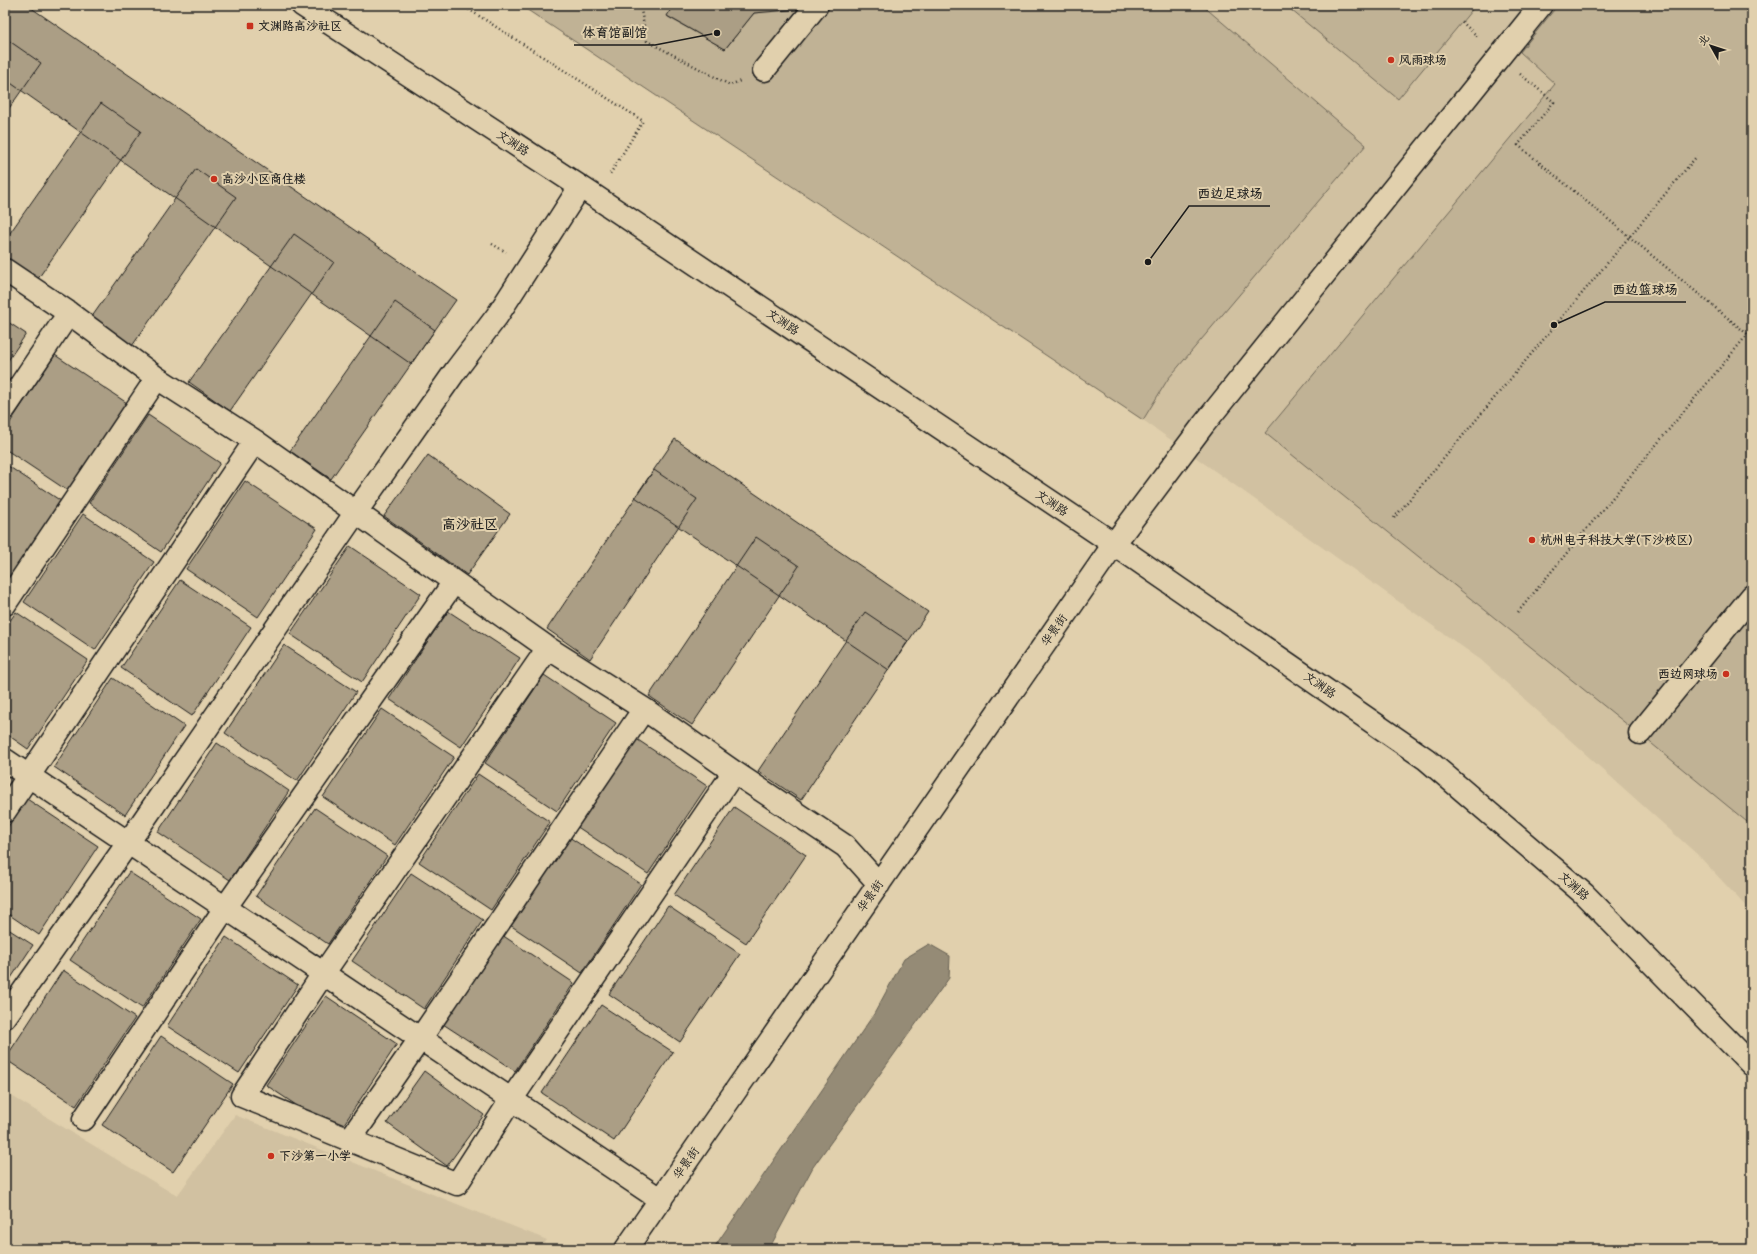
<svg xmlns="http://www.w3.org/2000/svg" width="1757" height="1254" font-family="'Comic Neue','LXGW WenKai TC',sans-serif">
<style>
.built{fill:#d1c1a1}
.green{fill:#c0b295;stroke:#6e6758}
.water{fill:#958b76;stroke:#655f52}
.building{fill:#ab9e85;stroke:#1c1c1c}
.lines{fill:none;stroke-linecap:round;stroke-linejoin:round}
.minor-casing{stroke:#1c1c1c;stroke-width:25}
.major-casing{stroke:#1c1c1c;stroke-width:25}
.path{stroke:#1c1c1c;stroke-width:2.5;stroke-dasharray:1 3;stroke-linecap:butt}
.minor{stroke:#e1d0ad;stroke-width:22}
.major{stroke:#e1d0ad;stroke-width:22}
.poi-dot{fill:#c8321e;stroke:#e1d0ad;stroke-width:1.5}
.labels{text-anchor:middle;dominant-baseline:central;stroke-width:4;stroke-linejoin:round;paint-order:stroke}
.poi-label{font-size:12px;font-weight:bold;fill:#1c1c1c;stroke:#e1d0ad;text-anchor:start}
.street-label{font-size:12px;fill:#1c1c1c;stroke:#e1d0ad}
.quarter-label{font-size:14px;font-weight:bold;fill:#1c1c1c;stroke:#e1d0ad}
.leader{fill:none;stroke:#1c1c1c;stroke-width:1.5}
.callout-dot{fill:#1c1c1c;stroke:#e1d0ad;stroke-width:1.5}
.callout-label{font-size:13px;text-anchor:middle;font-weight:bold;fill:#1c1c1c;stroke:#e1d0ad;stroke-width:4;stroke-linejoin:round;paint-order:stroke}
</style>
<rect width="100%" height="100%" fill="#e1d0ad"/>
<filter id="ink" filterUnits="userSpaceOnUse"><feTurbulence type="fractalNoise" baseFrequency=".025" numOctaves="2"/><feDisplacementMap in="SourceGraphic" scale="8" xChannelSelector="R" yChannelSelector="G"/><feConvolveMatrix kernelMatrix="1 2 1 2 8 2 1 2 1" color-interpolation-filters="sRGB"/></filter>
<g filter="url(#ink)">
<path class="built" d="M 520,5 L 1752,5 L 1752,913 L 1699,856 L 1481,660 L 1143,420 Z
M 5,1092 L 177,1196 L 235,1115 L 547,1240 L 540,1249 L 5,1249 Z"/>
<path class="green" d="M 520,5 L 673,5 L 668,17 L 725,49 L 754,13 L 805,5 L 1202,5 L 1366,145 L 1168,379 L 1143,420 Z
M 1285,5 L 1476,5 L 1398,99 Z
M 1558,5 L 1752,5 L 1752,586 L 1634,730 L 1265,433 L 1555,84 L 1520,52 Z
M 1752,608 L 1752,826 L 1646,739 Z"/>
<path class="water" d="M 929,944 L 950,956 L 949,978 L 813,1167 L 769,1249 L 713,1249 L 874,1014 L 904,959 Z"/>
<path class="building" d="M 5,5 L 27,5 L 456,300 L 411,364 L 5,79 Z
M 673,5 L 805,5 L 802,9 L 754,13 L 725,49 L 667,16 Z
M 5,38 L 41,63 L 5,114 Z
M 101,103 L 141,131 L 37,280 L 5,258 L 5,240 Z
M 196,169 L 236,197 L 132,346 L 91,318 Z
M 294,234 L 334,262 L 230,411 L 189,382 Z
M 395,302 L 435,330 L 331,479 L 290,451 Z
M 5,320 L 26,334 L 5,365 Z
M 55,355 L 127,403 L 68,491 L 5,449 L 5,430 Z
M 148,415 L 220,463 L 161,552 L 89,503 Z
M 675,439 L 928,612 L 889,670 L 635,497 Z
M 428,455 L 510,514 L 467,575 L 384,516 Z
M 5,464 L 61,501 L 5,586 Z
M 654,470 L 697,499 L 590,659 L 547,629 Z
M 245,481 L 317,529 L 258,617 L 186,569 Z
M 83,514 L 154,562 L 95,650 L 24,602 Z
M 756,537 L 799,566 L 692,725 L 649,696 Z
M 350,546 L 421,594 L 362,682 L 290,634 Z
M 180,580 L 251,627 L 192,716 L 121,668 Z
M 448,611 L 520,658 L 461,747 L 389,699 Z
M 16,612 L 88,660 L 28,749 L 5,733 L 5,628 Z
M 865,612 L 908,641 L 801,800 L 758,771 Z
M 284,645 L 356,692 L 297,781 L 225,733 Z
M 544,675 L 616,723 L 557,811 L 485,763 Z
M 113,678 L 184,726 L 125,815 L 54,767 Z
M 382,709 L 454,757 L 395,845 L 323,797 Z
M 635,738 L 707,786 L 648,874 L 576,826 Z
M 217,743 L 289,791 L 230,880 L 158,832 Z
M 478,774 L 550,822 L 491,910 L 419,862 Z
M 27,799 L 98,846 L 39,935 L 5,912 L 5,831 Z
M 734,807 L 806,855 L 746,943 L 674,895 Z
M 315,808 L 387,856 L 328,944 L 256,896 Z
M 569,837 L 641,884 L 582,973 L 510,925 Z
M 129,872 L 201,919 L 142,1008 L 70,960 Z
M 411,873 L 483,920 L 424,1009 L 352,961 Z
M 668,906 L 740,954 L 680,1042 L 609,994 Z
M 5,927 L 33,945 L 5,987 Z
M 502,935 L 574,983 L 515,1071 L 443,1024 Z
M 226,937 L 298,985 L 239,1073 L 167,1026 Z
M 63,970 L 135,1018 L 76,1106 L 5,1059 Z
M 326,996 L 397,1044 L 338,1133 L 266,1085 Z
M 601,1005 L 673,1052 L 614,1141 L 542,1093 Z
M 161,1036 L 233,1084 L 173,1172 L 102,1125 Z
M 424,1071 L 484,1115 L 447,1166 L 387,1123 Z"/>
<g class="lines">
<defs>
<path id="minor" d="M 764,70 L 817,5
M 5,270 L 69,313 L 157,378 L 255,441 L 548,648 L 644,709 L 734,772 L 845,846 L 879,884
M 5,408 L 69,313
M 5,604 L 157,378
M 548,648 L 323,974 L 242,1096 L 457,1184 L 511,1100 L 734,772
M 1640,733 L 1752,596
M 5,760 L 661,1200
M 5,811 L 255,441
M 5,1017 L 128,843 L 356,512 L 456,370 L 497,316 L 580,187
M 84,1119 L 225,908 L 454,582
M 349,1141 L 420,1039 L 644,709
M 626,1249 L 1114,544 L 1204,424 L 1541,5"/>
<path id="major" d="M 302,5 L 596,197 L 1114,544 L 1426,759 L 1584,894 L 1752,1065"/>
</defs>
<use href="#minor" class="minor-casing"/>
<use href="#major" class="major-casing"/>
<path class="path" d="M 462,5 L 643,121 L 610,174
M 640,5 L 647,41 L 730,85 L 740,81
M 1462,22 L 1479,38
M 1520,74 L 1554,102 L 1518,145 L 1752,338
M 492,244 L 506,252
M 1394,518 L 1697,156
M 1518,612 L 1752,329"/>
<use href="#minor" class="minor"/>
<use href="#major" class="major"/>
</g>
</g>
<g class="poi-dot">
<rect x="246" y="22" width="8" height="8" rx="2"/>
<circle cx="1391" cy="60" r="4"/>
<circle cx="214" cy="179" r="4"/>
<circle cx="1532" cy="540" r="4"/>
<circle cx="1726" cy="674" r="4"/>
<circle cx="271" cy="1156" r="4"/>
</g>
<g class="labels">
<g class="poi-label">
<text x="258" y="26">文渊路高沙社区</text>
<text x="1399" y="60">风雨球场</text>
<text x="222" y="179">高沙小区商住楼</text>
<text x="1540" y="540">杭州电子科技大学(下沙校区)</text>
<text x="1718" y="674" text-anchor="end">西边网球场</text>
<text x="279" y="1156">下沙第一小学</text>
</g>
<g class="street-label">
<text transform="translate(513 143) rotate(33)">文渊路</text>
<text transform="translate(783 322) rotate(34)">文渊路</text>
<text transform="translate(1052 503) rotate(34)">文渊路</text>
<text transform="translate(1054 630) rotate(-55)">华景街</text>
<text transform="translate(1320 685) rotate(35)">文渊路</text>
<text transform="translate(1574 886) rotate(42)">文渊路</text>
<text transform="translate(870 896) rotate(-55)">华景街</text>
<text transform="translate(686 1163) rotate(-55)">华景街</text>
</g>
<g class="quarter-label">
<text x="470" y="524">高沙社区</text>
</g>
</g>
<path class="leader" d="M717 33L655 45H574M1148 262L1189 206H1270M1554 325L1605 302H1686"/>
<g class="callout-dot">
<circle cx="717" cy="33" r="4"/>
<circle cx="1148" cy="262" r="4"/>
<circle cx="1554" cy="325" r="4"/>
</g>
<g class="callout-label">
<text x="615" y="37">体育馆副馆</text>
<text x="1230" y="198">西边足球场</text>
<text x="1645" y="294">西边篮球场</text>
</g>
<rect width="1757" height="1254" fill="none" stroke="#e1d0ad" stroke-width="20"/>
<rect x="10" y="10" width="1737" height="1234" fill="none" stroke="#1c1c1c" stroke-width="1.5" filter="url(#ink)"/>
<g transform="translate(1711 46) rotate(309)" stroke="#e1d0ad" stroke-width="3" paint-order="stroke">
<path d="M0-3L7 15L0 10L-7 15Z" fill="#1c1c1c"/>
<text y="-6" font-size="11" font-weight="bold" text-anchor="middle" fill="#1c1c1c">北</text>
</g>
</svg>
